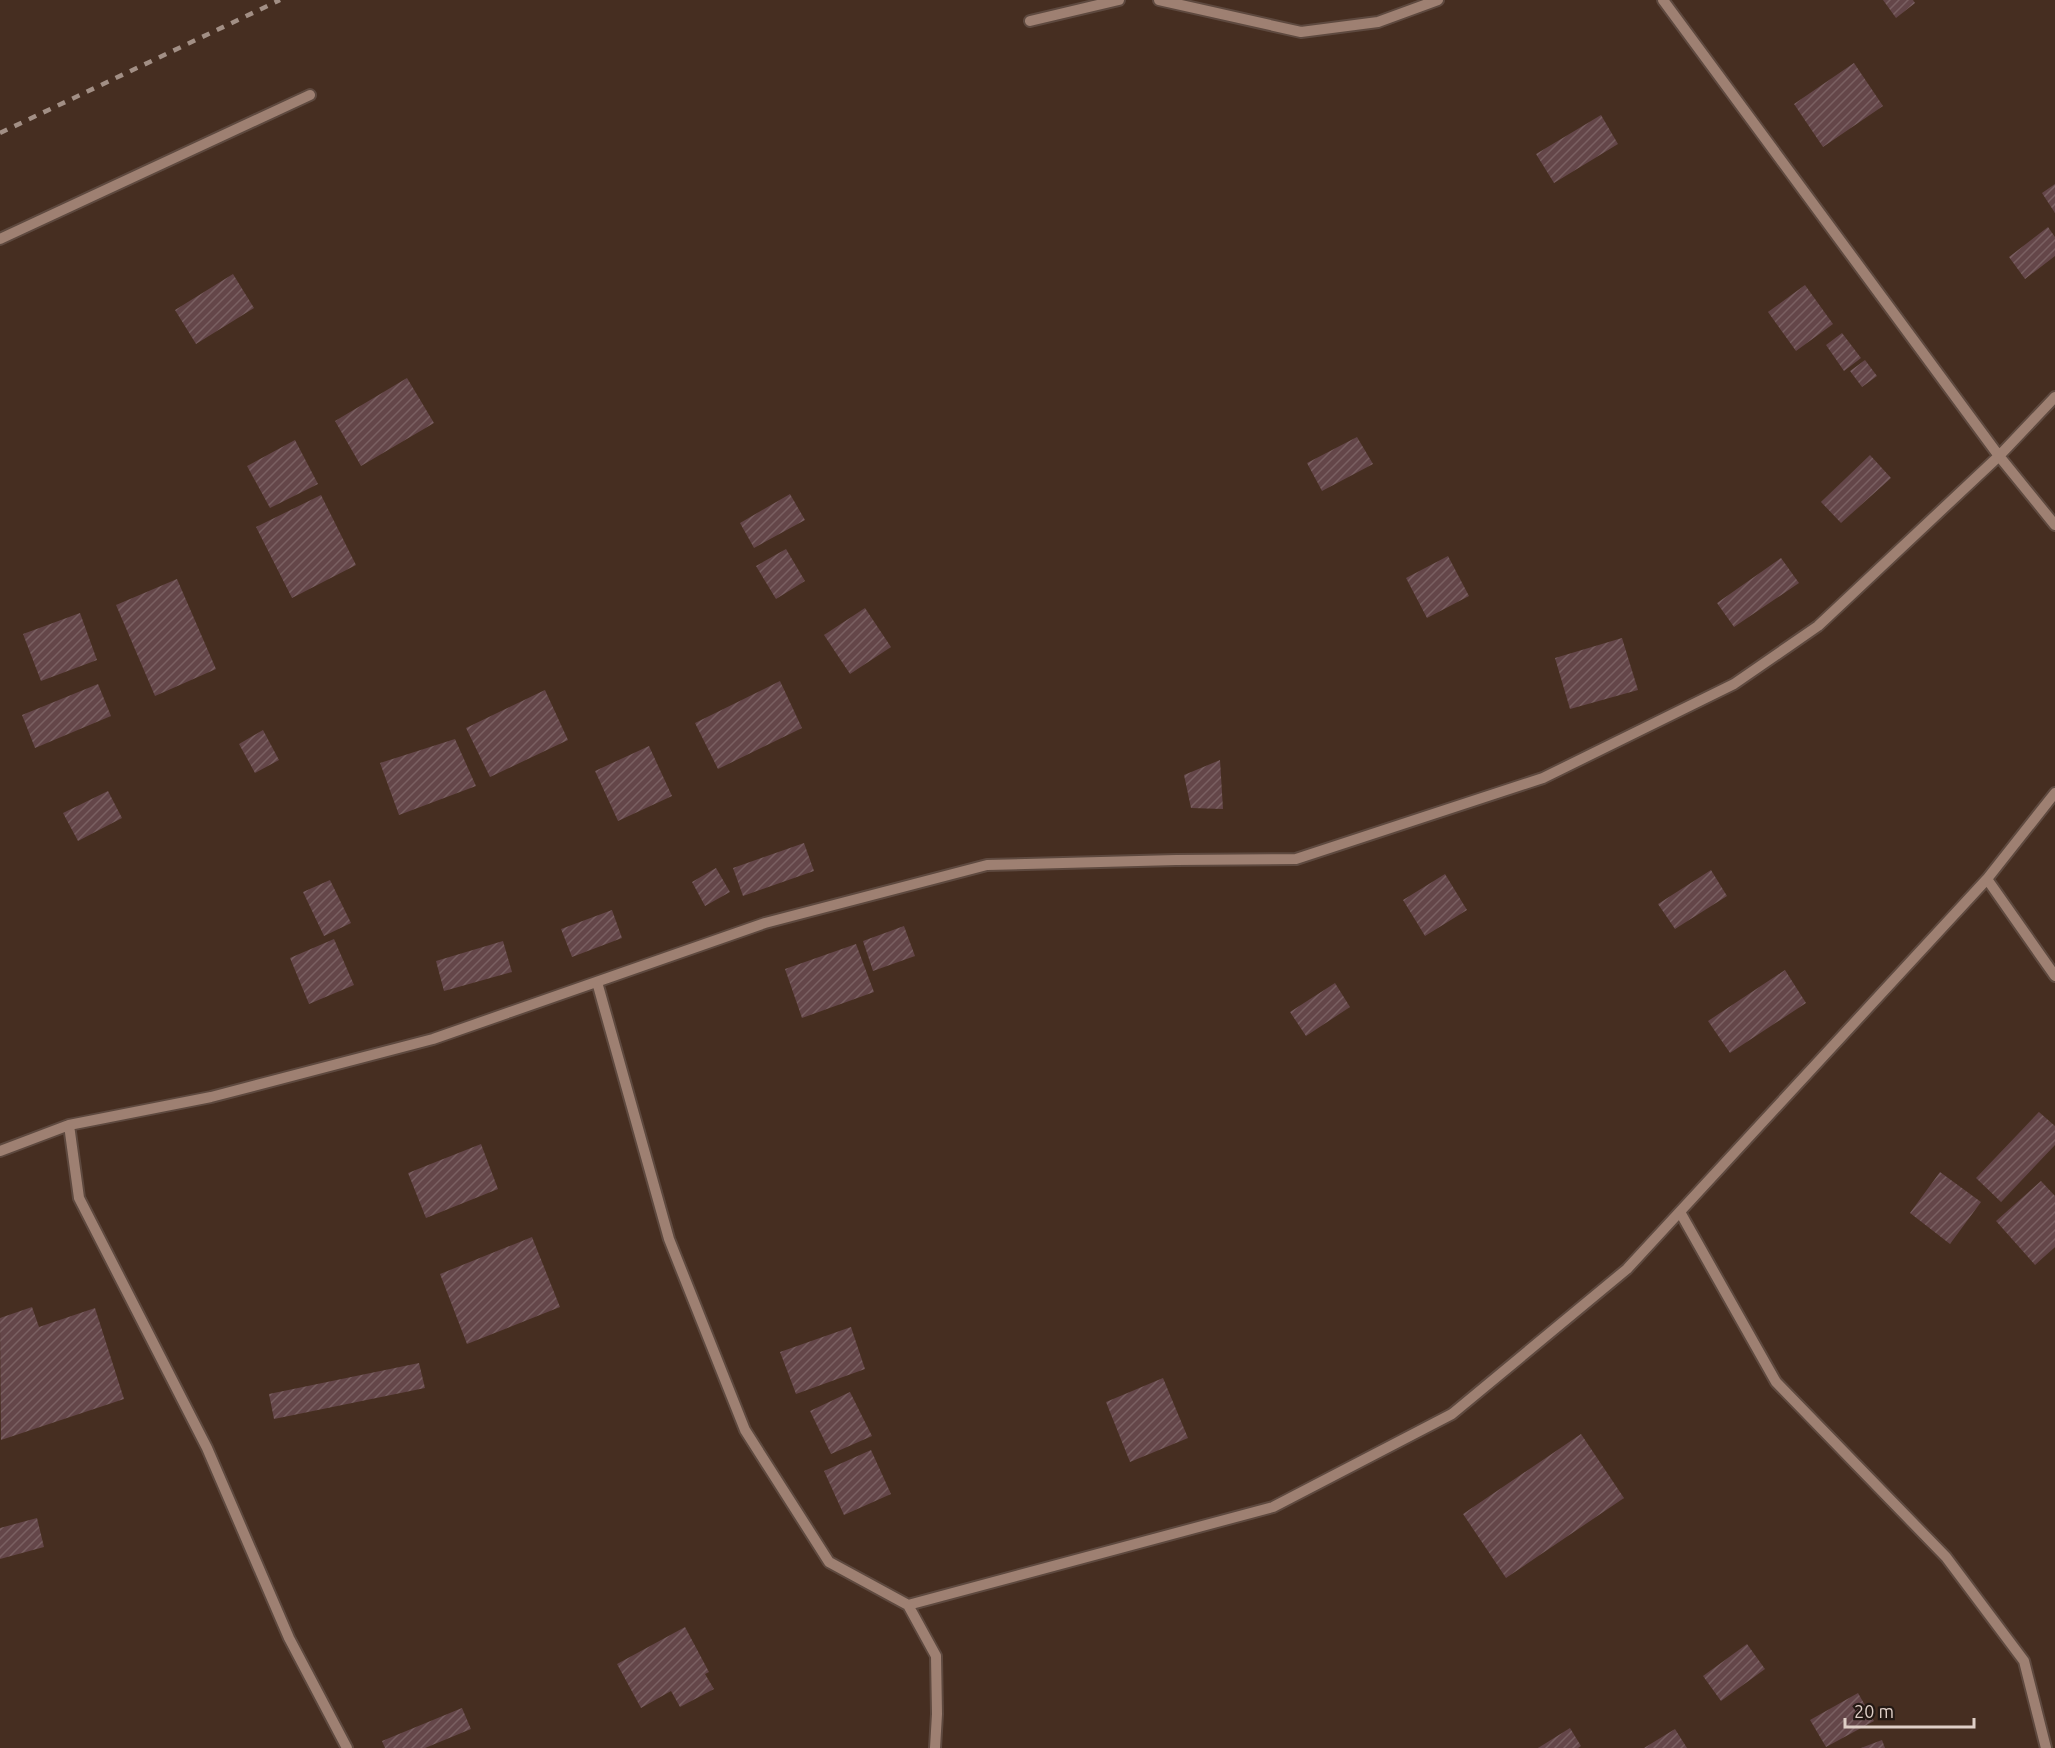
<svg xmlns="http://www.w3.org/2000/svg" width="2055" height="1748" font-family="Ubuntu,sans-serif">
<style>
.building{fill:url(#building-hatch)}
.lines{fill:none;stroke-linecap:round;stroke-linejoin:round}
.minor-casing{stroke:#5e493f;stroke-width:14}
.minor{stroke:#9e8072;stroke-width:10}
.rail{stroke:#a28f85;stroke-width:4.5;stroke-dasharray:8 8;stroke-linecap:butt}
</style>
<defs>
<pattern id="building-hatch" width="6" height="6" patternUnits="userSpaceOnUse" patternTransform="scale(1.5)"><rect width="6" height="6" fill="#644649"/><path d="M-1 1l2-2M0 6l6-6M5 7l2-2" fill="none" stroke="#7a6062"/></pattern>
</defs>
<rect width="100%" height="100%" fill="#462e21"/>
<path class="building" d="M 1883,0 L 1913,0 L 1915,3 L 1896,18 Z
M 1854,63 L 1883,106 L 1823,147 L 1794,104 Z
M 1601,115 L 1618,144 L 1554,183 L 1536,154 Z
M 2055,184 L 2055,213 L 2042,193 Z
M 2048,227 L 2055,237 L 2055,256 L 2025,279 L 2009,257 Z
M 233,274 L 254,308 L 196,344 L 175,310 Z
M 1805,285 L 1833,324 L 1796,351 L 1768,312 Z
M 1842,333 L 1861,358 L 1844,371 L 1826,345 Z
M 1865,360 L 1877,376 L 1862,387 L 1850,371 Z
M 407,378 L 434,423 L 361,466 L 335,421 Z
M 1357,437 L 1373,464 L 1322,491 L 1307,463 Z
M 295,440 L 318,484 L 270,508 L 247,466 Z
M 1870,455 L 1891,478 L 1841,523 L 1821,502 Z
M 790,494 L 805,520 L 754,548 L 740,523 Z
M 321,495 L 356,565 L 292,598 L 256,527 Z
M 786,549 L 805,581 L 776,599 L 756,566 Z
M 1448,556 L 1469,596 L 1427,618 L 1406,578 Z
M 1781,558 L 1799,583 L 1734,627 L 1717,603 Z
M 177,579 L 216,669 L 155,696 L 116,605 Z
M 865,608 L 891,647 L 850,674 L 824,635 Z
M 80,613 L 97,660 L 41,681 L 23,634 Z
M 1622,638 L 1638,690 L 1570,709 L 1555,658 Z
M 780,681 L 802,728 L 718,769 L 695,723 Z
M 98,684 L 111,716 L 35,748 L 22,715 Z
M 545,690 L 568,740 L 490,777 L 466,728 Z
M 263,730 L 279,760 L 255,773 L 239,744 Z
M 455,739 L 476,786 L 399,815 L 380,763 Z
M 649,746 L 672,796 L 618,821 L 595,771 Z
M 1220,760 L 1223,809 L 1191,808 L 1184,775 Z
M 108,791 L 122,818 L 78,841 L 63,813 Z
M 804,843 L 814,871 L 743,896 L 733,868 Z
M 716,868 L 730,892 L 705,906 L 692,882 Z
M 1711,870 L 1727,896 L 1675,929 L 1658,904 Z
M 1445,874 L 1467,910 L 1425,936 L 1403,900 Z
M 330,880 L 351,923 L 324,936 L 303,892 Z
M 612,910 L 622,938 L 572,957 L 561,929 Z
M 904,926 L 915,956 L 873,971 L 863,941 Z
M 334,939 L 354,985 L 309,1004 L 290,958 Z
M 503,941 L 512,972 L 444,991 L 436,961 Z
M 856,944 L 874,992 L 802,1018 L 785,969 Z
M 1785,970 L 1806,1003 L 1730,1053 L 1708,1021 Z
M 1335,983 L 1350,1007 L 1306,1036 L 1290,1012 Z
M 2039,1112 L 2055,1126 L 2055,1145 L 2001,1202 L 1976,1178 Z
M 481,1144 L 498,1189 L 426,1218 L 408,1173 Z
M 1940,1172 L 1981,1202 L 1950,1244 L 1910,1213 Z
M 2041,1181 L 2055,1196 L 2055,1247 L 2035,1265 L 1996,1221 Z
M 532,1237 L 560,1307 L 467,1344 L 440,1274 Z
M 32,1307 L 39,1327 L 95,1308 L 124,1399 L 1,1440 L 0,1318 Z
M 851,1327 L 865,1369 L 796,1394 L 780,1352 Z
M 419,1363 L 425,1388 L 274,1419 L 269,1394 Z
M 1163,1378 L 1188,1438 L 1130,1462 L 1106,1402 Z
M 850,1392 L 872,1436 L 831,1454 L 810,1411 Z
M 1581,1434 L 1624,1498 L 1506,1578 L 1463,1514 Z
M 871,1450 L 891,1494 L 844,1515 L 824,1471 Z
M 37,1518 L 44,1547 L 0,1559 L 0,1528 Z
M 685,1627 L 709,1672 L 705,1674 L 714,1689 L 680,1707 L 671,1691 L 641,1708 L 617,1664 Z
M 1747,1644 L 1765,1669 L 1721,1701 L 1703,1676 Z
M 1858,1693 L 1874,1721 L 1826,1747 L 1810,1720 Z
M 462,1708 L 471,1729 L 425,1748 L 385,1748 L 382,1741 Z
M 1570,1728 L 1581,1746 L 1578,1748 L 1538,1748 Z
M 1675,1729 L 1687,1748 L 1644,1748 Z
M 1882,1740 L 1885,1748 L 1861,1748 Z"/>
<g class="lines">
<defs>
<path id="minor" d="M 1159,0 L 1301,32 L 1378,22 L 1438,0
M 1663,0 L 1999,456 L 2055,525
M 1030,21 L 1119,0
M 0,239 L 310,95
M 1987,879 L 2055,976
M 597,982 L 669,1239 L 745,1430 L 829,1562 L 908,1605 L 936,1656 L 937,1714 L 935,1748
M 69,1125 L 79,1198 L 207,1448 L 289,1638 L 347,1748
M 0,1151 L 69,1125 L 211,1097 L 433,1039 L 765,923 L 987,865 L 1176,860 L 1296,859 L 1543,778 L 1734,684 L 1818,626 L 1999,456 L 2055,397
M 1680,1212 L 1776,1382 L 1946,1557 L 2024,1661 L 2046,1748
M 908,1605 L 1273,1507 L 1452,1414 L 1627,1269 L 1987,879 L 2055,793"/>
</defs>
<use href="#minor" class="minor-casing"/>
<use href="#minor" class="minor"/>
<path class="rail" d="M 0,133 L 280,0"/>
</g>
<path d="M1845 1718v9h129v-9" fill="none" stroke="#dfcfc7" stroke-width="3"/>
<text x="1854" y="1718" font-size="18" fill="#dfcfc7" stroke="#241914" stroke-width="4.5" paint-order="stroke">20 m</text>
</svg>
